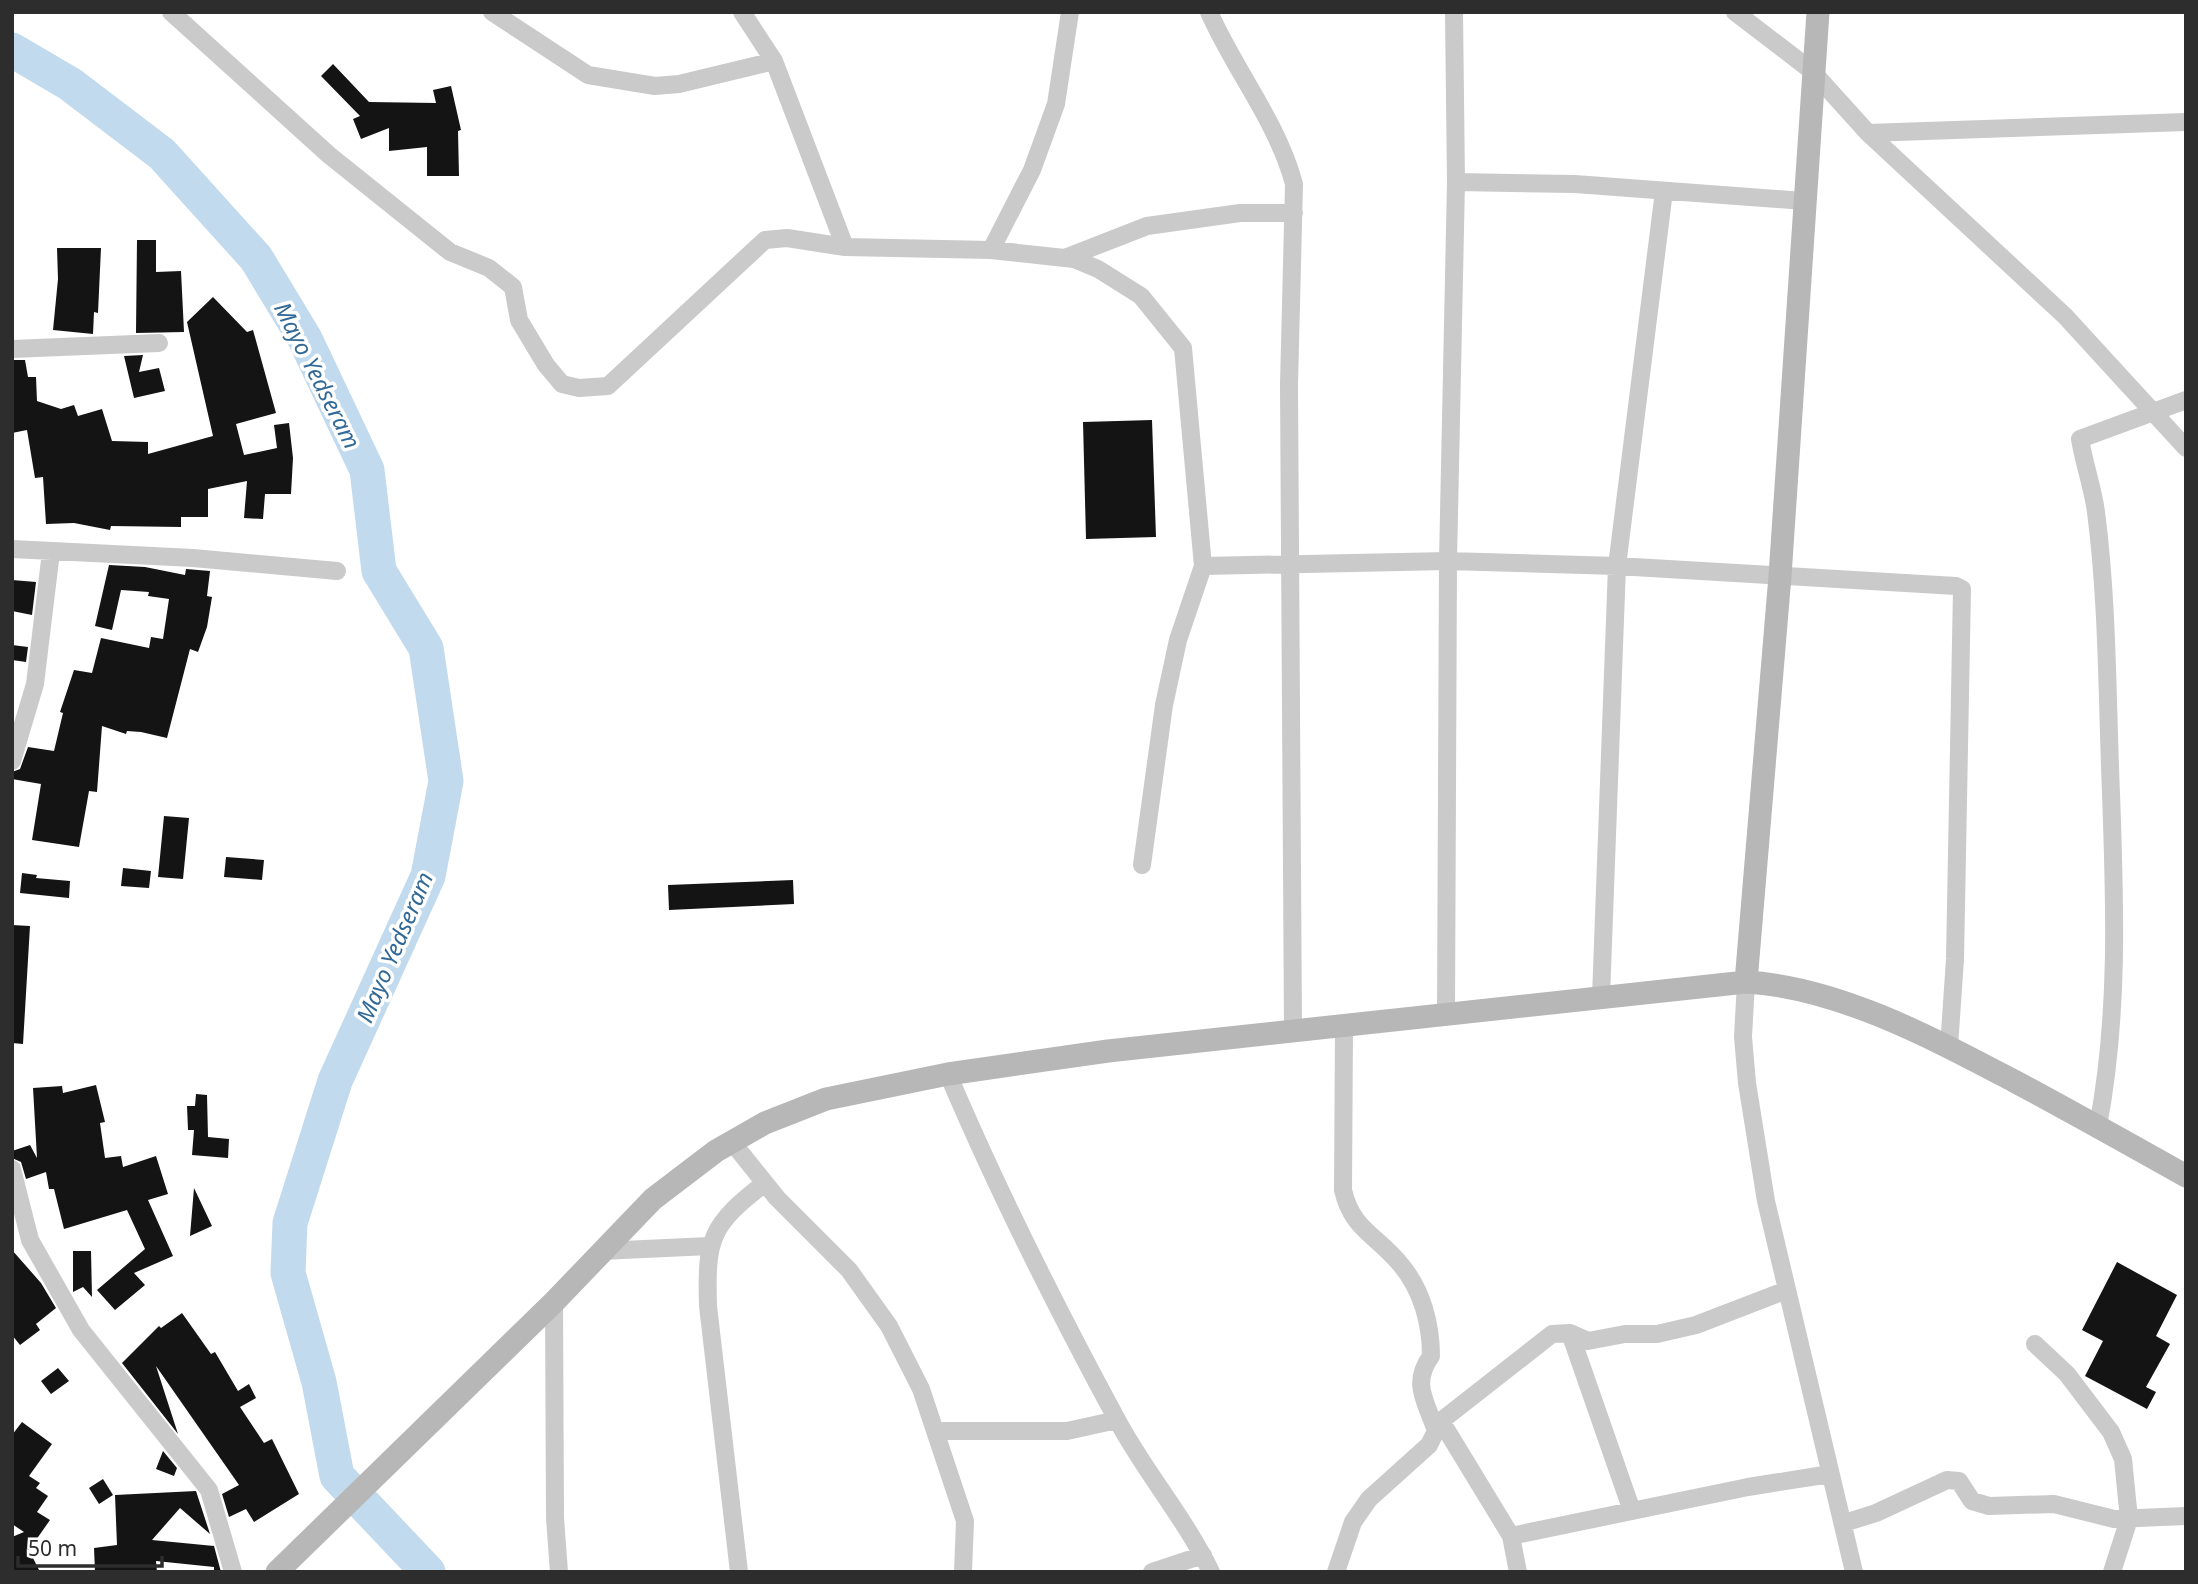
<svg xmlns="http://www.w3.org/2000/svg" width="2198" height="1584" font-family="'Noto Sans',sans-serif">
<style>
.lines{fill:none;stroke-linecap:round;stroke-linejoin:round}
.river{stroke:#c2daee;stroke-width:35}
.building{fill:#141414}
.minor{stroke:#cacaca;stroke-width:18}
.secondary{stroke:#b7b7b7;stroke-width:23}
.labels{text-anchor:middle;dominant-baseline:central;stroke-width:7;stroke-linejoin:round;paint-order:stroke}
.water-label{font-size:23px;font-style:italic;fill:#336996;stroke:#fff}
</style>
<rect width="100%" height="100%" fill="#fff"/>
<g class="lines">
<path class="river" d="M 12,50 L 70,84 L 162,154 L 256,258 L 305,339 L 367,470 L 379,571 L 426,648 L 446,781 L 428,876 L 335,1081 L 290,1223 L 288,1273 L 319,1382 L 337,1476 L 428,1572"/>
</g>
<path class="building" d="M 333,64 L 369,102 L 436,103 L 433,90 L 451,86 L 461,130 L 458,131 L 459,176 L 427,176 L 427,147 L 389,151 L 389,128 L 361,139 L 353,119 L 360,116 L 321,76 Z
M 137,240 L 156,240 L 156,272 L 181,271 L 184,332 L 136,333 Z
M 57,248 L 101,248 L 98,313 L 94,312 L 93,334 L 53,330 L 58,279 Z
M 213,297 L 247,332 L 253,330 L 276,413 L 236,424 L 244,455 L 277,448 L 274,425 L 289,423 L 293,458 L 291,494 L 265,494 L 263,519 L 244,518 L 247,481 L 208,489 L 208,517 L 181,517 L 181,527 L 111,526 L 110,530 L 74,523 L 46,524 L 43,477 L 35,478 L 27,430 L 12,433 L 12,360 L 25,360 L 28,377 L 36,377 L 37,401 L 61,409 L 74,405 L 78,416 L 102,409 L 112,441 L 148,442 L 148,454 L 213,436 L 187,322 Z
M 143,355 L 139,372 L 159,368 L 165,391 L 134,398 L 124,356 Z
M 1152,420 L 1156,537 L 1086,539 L 1083,422 Z
M 109,565 L 145,567 L 185,575 L 186,569 L 210,571 L 207,596 L 212,597 L 207,627 L 198,652 L 190,649 L 167,738 L 141,732 L 127,731 L 126,734 L 102,726 L 97,792 L 89,791 L 79,847 L 32,840 L 41,784 L 12,779 L 12,772 L 20,769 L 28,747 L 54,751 L 63,713 L 60,712 L 74,670 L 92,673 L 101,638 L 149,648 L 151,637 L 163,639 L 169,599 L 148,596 L 149,592 L 121,590 L 112,630 L 95,626 Z
M 12,580 L 36,582 L 32,615 L 12,611 Z
M 12,645 L 28,647 L 26,662 L 12,660 Z
M 164,816 L 189,818 L 183,879 L 158,877 Z
M 226,857 L 264,860 L 262,880 L 224,877 Z
M 123,868 L 151,871 L 149,888 L 121,886 Z
M 22,873 L 37,875 L 36,878 L 70,881 L 69,898 L 20,893 Z
M 793,880 L 794,904 L 669,910 L 668,885 Z
M 12,925 L 30,926 L 23,1044 L 12,1043 Z
M 96,1085 L 105,1122 L 100,1123 L 105,1158 L 121,1156 L 123,1167 L 156,1156 L 168,1194 L 148,1200 L 173,1256 L 134,1273 L 145,1285 L 115,1310 L 97,1290 L 145,1249 L 127,1210 L 64,1229 L 54,1189 L 49,1189 L 46,1172 L 26,1179 L 21,1162 L 12,1158 L 12,1151 L 30,1145 L 37,1158 L 33,1088 L 62,1086 L 63,1093 Z
M 196,1094 L 207,1095 L 208,1137 L 229,1139 L 228,1158 L 192,1155 L 194,1130 L 188,1130 L 187,1106 L 195,1106 Z
M 194,1188 L 212,1226 L 190,1236 Z
M 12,1250 L 41,1283 L 56,1308 L 36,1324 L 40,1330 L 20,1345 L 12,1335 Z
M 73,1251 L 91,1251 L 92,1297 L 83,1287 L 73,1292 Z
M 2117,1262 L 2177,1295 L 2156,1336 L 2170,1344 L 2146,1387 L 2156,1392 L 2147,1409 L 2085,1376 L 2103,1341 L 2082,1330 Z
M 182,1313 L 211,1354 L 215,1352 L 238,1391 L 249,1384 L 256,1398 L 240,1407 L 264,1443 L 272,1439 L 299,1494 L 254,1522 L 246,1509 L 229,1517 L 222,1494 L 239,1485 L 156,1366 L 178,1434 L 122,1363 L 159,1326 L 161,1328 Z
M 58,1368 L 69,1381 L 51,1394 L 41,1381 Z
M 22,1422 L 52,1444 L 29,1476 L 40,1483 L 36,1488 L 48,1496 L 37,1512 L 50,1520 L 29,1550 L 40,1572 L 12,1572 L 12,1537 L 24,1532 L 12,1524 L 12,1435 Z
M 163,1451 L 177,1468 L 174,1476 L 156,1469 Z
M 103,1479 L 113,1495 L 99,1504 L 89,1488 Z
M 196,1491 L 210,1534 L 180,1508 L 152,1540 L 214,1546 L 221,1572 L 214,1572 L 214,1567 L 156,1561 L 157,1572 L 95,1572 L 94,1548 L 117,1545 L 115,1495 Z"/>
<g class="lines">
<path class="minor" d="M 171,12 L 329,155 L 450,252 L 489,268 L 513,287 L 519,320 L 546,365 L 562,384 L 579,388 L 608,386 L 765,240 L 787,238 L 845,247 L 991,250 L 1074,259 L 1098,269 L 1141,296 L 1183,348 L 1203,566 L 1178,640 L 1164,705 L 1142,865
M 492,12 L 588,75 L 655,86 L 679,84 L 774,61
M 742,12 L 774,61 L 845,247
M 1209,12 C 1235,71 1277,121 1294,184 L 1289,385 L 1293,1031
M 1735,12 L 1812,71 L 1868,133 L 2065,316 L 2186,448
M 1868,133 L 2186,122
M 1456,182 L 1575,184 L 1804,201
M 991,250 L 1032,170 L 1056,104 L 1070,12
M 1065,258 L 1147,226 L 1240,213 L 1294,213
M 12,349 L 159,343
M 12,549 L 193,558 L 337,571
M 1203,566 L 1448,561 L 1617,566 L 1956,586 L 1962,589 L 1955,959 L 1949,1047
M 12,761 L 35,684 L 51,552
M 1746,982 L 1743,1037 L 1747,1083 L 1766,1201 L 1854,1572
M 1601,997 L 1617,566 L 1664,191
M 1446,1014 L 1448,561 L 1456,182 L 1454,12
M 1344,1027 L 1343,1190 C 1352,1230 1377,1235 1401,1265 C 1422,1290 1431,1324 1431,1356 C 1411,1384 1426,1401 1436,1431
M 948,1074 C 998,1192 1055,1305 1116,1418 C 1144,1471 1185,1518 1211,1572
M 2098,1126 C 2119,1016 2115,904 2111,793 C 2107,699 2108,605 2096,512 C 2093,488 2084,464 2080,439 L 2186,400
M 732,1142 L 777,1198 L 849,1270 L 889,1326 L 921,1389 L 965,1521 L 963,1572
M 12,1169 L 30,1240 L 81,1330 L 209,1490 L 233,1572
M 601,1251 L 709,1246
M 554,1302 L 555,1518 L 559,1572
M 1570,1333 L 1632,1511
M 2035,1344 L 2067,1374 L 2111,1432 L 2123,1459 L 2129,1519 L 2112,1572
M 1441,1421 L 1511,1536 L 1518,1572
M 936,1431 L 1067,1431 L 1117,1420
M 1844,1523 L 1876,1513 L 1947,1480 L 1959,1481 L 1972,1501 L 1989,1506 L 2054,1504 L 2114,1519 L 2186,1516
M 1511,1536 L 1748,1487 L 1830,1474
M 739,1572 L 708,1306 C 706,1239 710,1225 765,1183
M 1152,1572 L 1203,1555
M 1336,1572 L 1353,1522 L 1369,1499 L 1429,1445 L 1441,1421 L 1552,1334 L 1570,1333 L 1588,1341 L 1625,1334 L 1657,1334 L 1696,1325 L 1787,1290"/>
<path class="secondary" d="M 1746,982 L 1780,576 L 1818,12
M 277,1572 L 554,1302 L 653,1199 L 716,1151 L 765,1123 L 826,1099 L 948,1074 L 1108,1051 L 1746,982 C 1838,987 1934,1039 2014,1081 C 2072,1112 2129,1144 2186,1176"/>
</g>
<g class="labels">
<g class="water-label">
<text transform="translate(318 375) rotate(63)">Mayo Yedseram</text>
<text transform="translate(394 947) rotate(-67)">Mayo Yedseram</text>
</g>
</g>
<rect width="2198" height="1584" fill="none" stroke="#2d2d2d" stroke-width="28"/>
<path d="M18 1556v10h144v-10" fill="none" stroke="#2d2d2d" stroke-width="3.5"/>
<text x="28" y="1556" font-size="21" fill="#2d2d2d" stroke="#ffffff" stroke-width="5" paint-order="stroke">50 m</text>
</svg>
